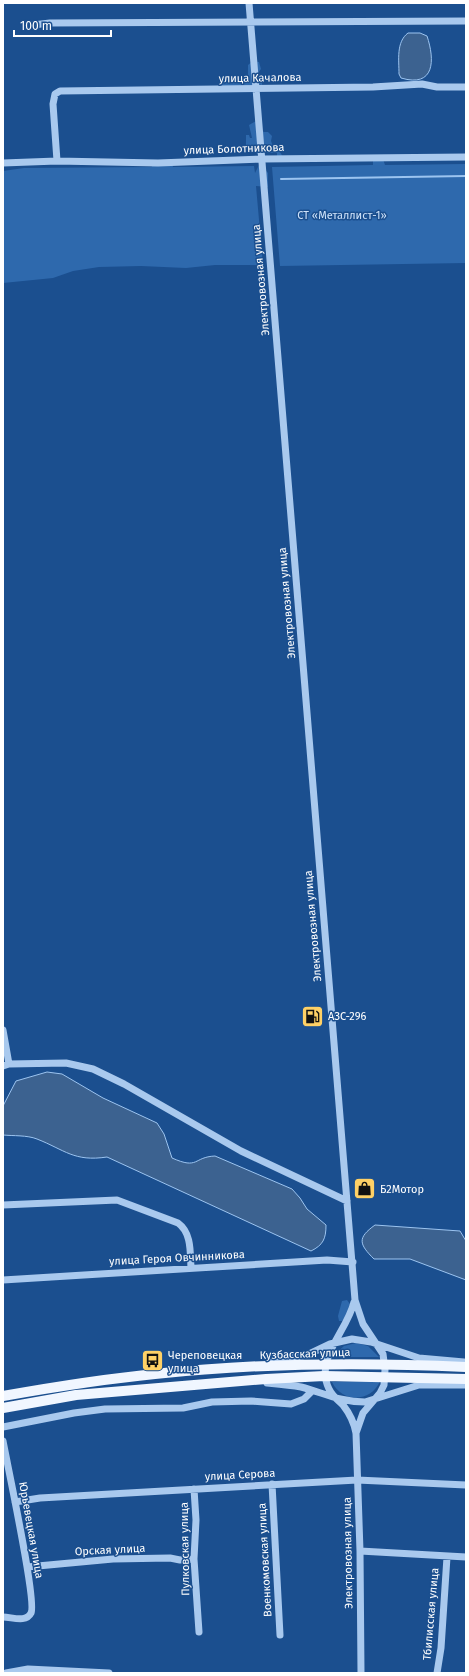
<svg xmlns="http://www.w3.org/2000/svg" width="469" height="1676" font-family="'Fira Sans',sans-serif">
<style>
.green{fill:#2e69ad}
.water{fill:#3c6290;stroke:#9cc4f0}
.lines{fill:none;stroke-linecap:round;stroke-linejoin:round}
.stream{stroke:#9cc4f0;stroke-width:2}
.minor{stroke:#a9c9ee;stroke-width:7}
.major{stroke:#f0f6ff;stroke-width:10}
.labels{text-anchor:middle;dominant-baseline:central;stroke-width:3;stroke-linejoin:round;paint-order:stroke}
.street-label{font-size:11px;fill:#fff;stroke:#1b4f8f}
.park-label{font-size:11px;fill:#cfe3fa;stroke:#1b4f8f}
.poi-label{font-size:11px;fill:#fff;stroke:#1b4f8f;text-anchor:start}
</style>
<rect width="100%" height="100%" fill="#1b4f8f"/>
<path class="green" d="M 253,61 L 259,62 L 261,69 L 257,74 L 259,76 L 263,76 L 262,85 L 259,84 L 254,86 L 249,85 L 245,90 L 221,86 L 220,83 L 235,81 L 248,83 L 248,65 Z
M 256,121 L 258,128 L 264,132 L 268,132 L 272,136 L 271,141 L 274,149 L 284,149 L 280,152 L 283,157 L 277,156 L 277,153 L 267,153 L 264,144 L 259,144 L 259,155 L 252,150 L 248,150 L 246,147 L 246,135 L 249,135 L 250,138 L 252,138 L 249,125 Z
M 383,159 L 385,165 L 466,164 L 466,263 L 280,266 L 272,167 L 373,165 L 373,160 Z
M 151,164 L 172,164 L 173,167 L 254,166 L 255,173 L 259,165 L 261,165 L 268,173 L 268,187 L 256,186 L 263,265 L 215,265 L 186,268 L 141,266 L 99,267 L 73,271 L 53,278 L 3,283 L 3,171 L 24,168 L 152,167 Z
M 347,1300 L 350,1304 L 346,1318 L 342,1321 L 339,1321 L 338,1316 L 342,1301 Z
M 356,1343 L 368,1346 L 379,1357 L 332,1357 L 344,1346 Z
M 380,1381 C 371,1403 342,1403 332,1382 Z"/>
<path class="water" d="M 408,33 L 420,33 L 427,36 C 435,60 435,88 401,78 L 399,74 C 399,60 396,42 408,33 Z
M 47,1072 L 62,1074 L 103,1098 L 157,1123 L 164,1134 L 172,1158 C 199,1170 193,1157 215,1156 L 292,1189 L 300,1198 L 307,1209 L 326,1225 C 326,1239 323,1245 311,1251 L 107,1157 C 74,1162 65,1150 37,1139 C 27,1135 13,1136 3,1135 L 3,1106 L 16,1081 Z
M 375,1225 L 460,1231 L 466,1241 L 466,1280 L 410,1259 L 374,1259 C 359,1244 357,1238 375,1225 Z"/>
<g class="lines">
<path class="stream" d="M 281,179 L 466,176"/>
<path class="minor" d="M 249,3 L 355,1300 L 363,1324 L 383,1354 L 385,1370 L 384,1385 L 380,1393 L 363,1413 L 356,1433
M 33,25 L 50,23 L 466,21
M 57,161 L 53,104 L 55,94 L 60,91 L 373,87 L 422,84 L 437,87 L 466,87
M 3,163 L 57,161 L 158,163 L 262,159 L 466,157
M 3,1030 L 9,1064
M 3,1066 L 9,1064 L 66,1063 L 93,1069 L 124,1084 L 241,1151 L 347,1201
M 3,1205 L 117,1200 L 178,1223 C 192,1233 190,1253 191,1268
M 3,1280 L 327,1260 L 353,1262
M 354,1302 C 347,1332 314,1358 329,1389 C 332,1396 338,1400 343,1405 C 350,1414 354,1422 356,1433 L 360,1551 L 361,1673
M 271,1361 L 307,1355 L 330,1344 L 352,1339 L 371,1342 L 419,1358 L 464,1362
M 267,1383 C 278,1384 290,1385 301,1387 C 324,1393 340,1402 365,1402 L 419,1385 L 466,1385
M 3,1427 L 74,1413 L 105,1409 L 183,1408 L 212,1402 L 251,1401 L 291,1404 L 304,1399 L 312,1391
M 3,1441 C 7,1463 37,1602 31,1613 C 26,1623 12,1617 3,1617
M 272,1484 L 280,1635
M 194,1489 L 196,1520 L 194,1559 L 199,1632
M 15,1502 L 40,1498 L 357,1480 L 466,1485
M 360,1551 L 466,1557
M 27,1567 L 113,1559 L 170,1558 L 180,1560 L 194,1559
M 6,1673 L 28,1669 L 109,1673
M 437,1673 L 441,1648 L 447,1557"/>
<path class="major" d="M 3,1396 C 54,1387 104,1379 155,1374 C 258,1363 363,1362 466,1367
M 3,1408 L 76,1395 L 266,1379 L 324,1376 L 466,1379"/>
</g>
<defs>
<symbol id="fuel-square" viewBox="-11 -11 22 22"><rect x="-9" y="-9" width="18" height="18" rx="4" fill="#ffd166" stroke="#1b4f8f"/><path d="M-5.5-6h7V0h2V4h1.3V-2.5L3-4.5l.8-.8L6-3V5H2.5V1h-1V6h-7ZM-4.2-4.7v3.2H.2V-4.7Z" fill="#111"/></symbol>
<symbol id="shop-square" viewBox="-11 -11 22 22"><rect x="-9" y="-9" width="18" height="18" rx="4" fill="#ffd166" stroke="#1b4f8f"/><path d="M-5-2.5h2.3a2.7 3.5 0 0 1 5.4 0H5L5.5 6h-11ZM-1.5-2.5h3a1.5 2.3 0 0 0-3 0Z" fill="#111"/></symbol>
<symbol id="bus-square" viewBox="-11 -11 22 22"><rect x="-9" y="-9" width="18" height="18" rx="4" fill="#ffd166" stroke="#1b4f8f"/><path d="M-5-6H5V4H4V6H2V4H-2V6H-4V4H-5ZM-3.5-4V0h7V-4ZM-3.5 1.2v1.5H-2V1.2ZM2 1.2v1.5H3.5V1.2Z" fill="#111"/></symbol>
</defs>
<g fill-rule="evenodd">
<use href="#fuel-square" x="300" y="1004" width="25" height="25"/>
<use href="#shop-square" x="352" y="1176" width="25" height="25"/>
<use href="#bus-square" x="140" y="1348" width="25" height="25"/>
</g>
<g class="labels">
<g class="street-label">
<text transform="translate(260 78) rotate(-1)">улица Качалова</text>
<text transform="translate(234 149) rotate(-2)">улица Болотникова</text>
<text transform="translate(261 280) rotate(-95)">Электровозная улица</text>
<text transform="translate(287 603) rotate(-95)">Электровозная улица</text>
<text transform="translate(313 926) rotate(-95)">Электровозная улица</text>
<text transform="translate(177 1258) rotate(-3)">улица Героя Овчинникова</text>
<text transform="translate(305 1354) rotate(-2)">Кузбасская улица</text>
<text transform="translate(240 1475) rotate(-3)">улица Серова</text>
<text transform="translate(31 1530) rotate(80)">Юрьевецкая улица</text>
<text transform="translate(185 1549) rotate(-91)">Пулковская улица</text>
<text transform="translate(110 1550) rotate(-3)">Орская улица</text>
<text transform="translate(348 1553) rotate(-91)">Электровозная улица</text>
<text transform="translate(265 1560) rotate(-93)">Военкомовская улица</text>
<text transform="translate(431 1614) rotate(-85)">Тбилисская улица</text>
</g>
<g class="park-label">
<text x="342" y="215">СТ «Металлист-1»</text>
</g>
<g class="poi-label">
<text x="328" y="1016">АЗС-296</text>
<text x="380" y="1189">Б2Мотор</text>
<text x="168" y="1355">Череповецкая<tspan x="168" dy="13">улица</tspan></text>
</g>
</g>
<rect width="469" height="1676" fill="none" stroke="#ffffff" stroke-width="8"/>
<path d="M14 30v6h97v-6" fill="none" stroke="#ffffff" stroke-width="2"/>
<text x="20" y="30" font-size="12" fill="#ffffff" stroke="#1b4f8f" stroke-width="3" paint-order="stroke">100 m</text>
</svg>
